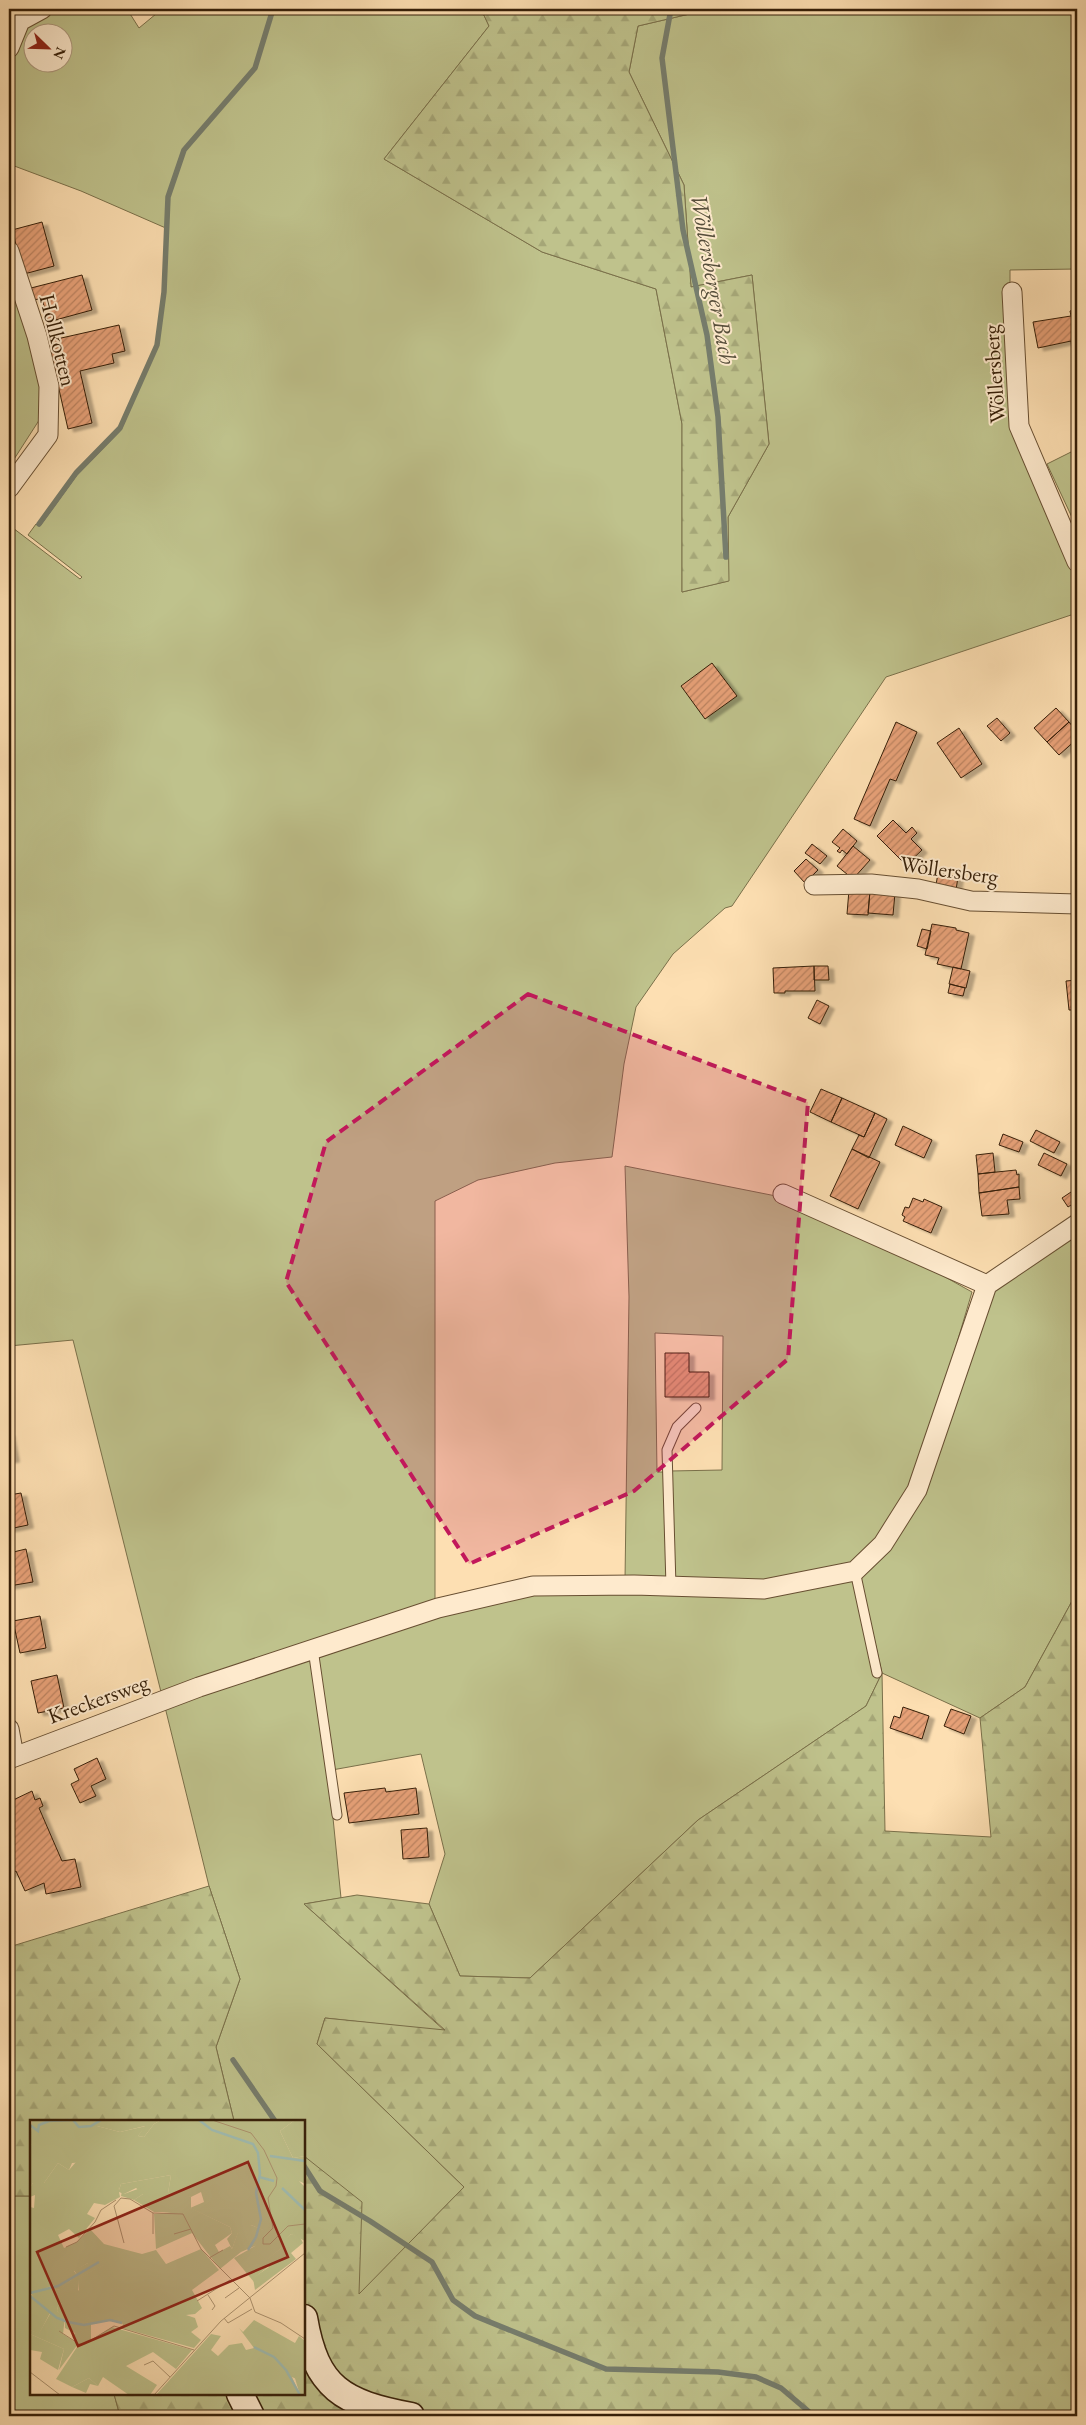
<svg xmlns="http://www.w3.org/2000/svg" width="1086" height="2425" font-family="'EB Garamond',serif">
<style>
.grass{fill:#bfc28c;stroke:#7a704a;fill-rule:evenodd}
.forest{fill:url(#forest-firs);stroke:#7a704a}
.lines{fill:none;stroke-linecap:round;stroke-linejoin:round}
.stream{stroke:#767d6d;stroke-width:5.5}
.building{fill:url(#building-hatch);stroke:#361f08;filter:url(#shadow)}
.lane-casing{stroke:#684f32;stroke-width:11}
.street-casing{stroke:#684f32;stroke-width:21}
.secondary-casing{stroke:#361f08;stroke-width:29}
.lane{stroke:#feeacd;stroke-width:9}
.street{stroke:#feeacd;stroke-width:19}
.secondary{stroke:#feeacd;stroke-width:26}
.marked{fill:#c2185b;fill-opacity:0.2;stroke:#c2185b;stroke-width:4;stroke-dasharray:10 6;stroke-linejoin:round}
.labels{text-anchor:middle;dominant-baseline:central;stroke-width:4;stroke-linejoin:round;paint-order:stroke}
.street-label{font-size:22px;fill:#361f08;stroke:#feeacd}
.water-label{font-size:24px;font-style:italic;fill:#564e3b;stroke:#feeacd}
.inset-river{fill:none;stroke:#a0bcb1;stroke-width:2.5}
.inset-road{fill:none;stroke:#ad926e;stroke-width:1}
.view{fill:#8f2418;fill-opacity:0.15;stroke:#8f2418;stroke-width:2.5}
.inset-edge{fill:none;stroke:#361f08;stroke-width:2.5}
</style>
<defs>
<pattern id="forest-firs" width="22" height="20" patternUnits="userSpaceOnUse" patternTransform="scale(1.25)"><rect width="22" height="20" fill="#bfc28c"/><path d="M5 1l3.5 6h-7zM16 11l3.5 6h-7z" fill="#a5a677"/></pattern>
<pattern id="building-hatch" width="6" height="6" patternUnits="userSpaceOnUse" patternTransform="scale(1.25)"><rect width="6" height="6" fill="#e7a178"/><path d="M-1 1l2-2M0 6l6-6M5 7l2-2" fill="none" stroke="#bc8360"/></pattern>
<filter id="shadow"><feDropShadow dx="5.5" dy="3" stdDeviation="1" flood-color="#0004"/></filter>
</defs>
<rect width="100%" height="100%" fill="#fddfb2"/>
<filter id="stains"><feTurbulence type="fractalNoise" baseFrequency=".004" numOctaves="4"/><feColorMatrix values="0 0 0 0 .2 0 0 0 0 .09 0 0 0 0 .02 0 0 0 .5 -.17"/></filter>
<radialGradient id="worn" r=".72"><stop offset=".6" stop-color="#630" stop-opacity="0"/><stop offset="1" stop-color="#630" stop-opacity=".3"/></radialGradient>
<path class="grass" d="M 52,9 L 127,9 L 139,28 L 162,9 L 481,9 L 489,26 L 384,159 L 542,252 L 656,289 L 682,424 L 682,592 L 728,581 L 728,517 L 769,444 L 752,275 L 691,287 L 684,185 L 629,72 L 638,26 L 698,12 L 698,9 L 1077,9 L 1077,269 L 1010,270 L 1010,291 L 1035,475 L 1077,572 L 1077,613 L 886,677 L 732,906 L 725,908 L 673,954 L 636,1007 L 624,1064 L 612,1157 L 555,1163 L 478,1180 L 435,1201 L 435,1602 L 161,1692 L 73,1340 L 9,1346 L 9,525 L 80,579 L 82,577 L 28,535 L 36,524 L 40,526 L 77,475 L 121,430 L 158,345 L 165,292 L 168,229 L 81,191 L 9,164 L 9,56 L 22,24 ZM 32,32 L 62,32 L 62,62 L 32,62 Z
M 9,270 L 30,343 L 45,411 L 9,467 Z
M 1077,449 L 1077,528 L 1047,464 Z
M 625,1166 L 781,1197 L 877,1239 L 972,1292 L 914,1488 L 853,1568 L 765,1585 L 674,1583 L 670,1471 L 722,1470 L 723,1336 L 655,1333 L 657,1472 L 665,1472 L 668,1582 L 625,1580 L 629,1297 Z
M 1077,1230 L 1077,1592 L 1025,1687 L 980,1718 L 882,1673 L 866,1706 L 698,1820 L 530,1978 L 460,1976 L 429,1904 L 445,1854 L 421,1754 L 332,1770 L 317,1652 L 532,1589 L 633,1589 L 852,1574 L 874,1676 L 882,1673 L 859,1572 L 886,1546 L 988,1295 Z
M 311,1653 L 336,1817 L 333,1818 L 341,1898 L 304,1904 L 445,2031 L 325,2018 L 317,2044 L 464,2187 L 359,2295 L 304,2156 L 304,2121 L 234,2121 L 216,2047 L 240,1979 L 209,1886 L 164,1703 Z
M 9,2196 L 31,2196 L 31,2394 L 114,2394 L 120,2416 L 9,2416 Z"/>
<path class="forest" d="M 481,9 L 698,9 L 698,12 L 638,26 L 629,72 L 684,185 L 691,287 L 752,275 L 769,444 L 728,517 L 729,581 L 682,592 L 682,424 L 656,289 L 542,252 L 384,159 L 489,26 Z
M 1077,1592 L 1077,2416 L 120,2416 L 114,2394 L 304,2394 L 304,2156 L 362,2202 L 359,2294 L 464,2187 L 317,2044 L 325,2018 L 445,2030 L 304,1904 L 357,1895 L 429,1904 L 460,1976 L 530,1978 L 698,1820 L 866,1706 L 882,1673 L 885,1831 L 991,1837 L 980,1718 L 1025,1687 Z
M 209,1886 L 240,1979 L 216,2047 L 234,2121 L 31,2121 L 31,2196 L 9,2196 L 9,1947 Z"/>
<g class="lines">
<path class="stream" d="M 671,9 L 662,58 L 683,230 L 707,335 L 718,417 L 726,557
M 39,524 L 76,473 L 120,428 L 157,345 L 164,292 L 168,197 L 184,150 L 255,68 L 273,9
M 233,2060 L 275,2121
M 304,2166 L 320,2191 L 370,2221 L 432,2262 L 453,2300 L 475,2316 L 606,2369 L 718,2372 L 756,2377 L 781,2388 L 814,2416"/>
</g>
<path class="building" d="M 42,222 L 54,266 L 24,274 L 12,230 Z
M 82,275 L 92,310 L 48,322 L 42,298 L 34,300 L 31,288 Z
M 1077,309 L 1077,376 L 1071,341 L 1038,348 L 1033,322 L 1071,316 L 1070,311 Z
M 119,325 L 125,351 L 112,354 L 114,363 L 80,371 L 92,423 L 68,429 L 48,341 Z
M 712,663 L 737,696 L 705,719 L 681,686 Z
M 1056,708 L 1069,722 L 1047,742 L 1034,728 Z
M 997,718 L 1010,733 L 1001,741 L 987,726 Z
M 896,722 L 917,732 L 896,781 L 890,779 L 870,826 L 854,819 Z
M 1069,722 L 1077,732 L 1077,739 L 1059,755 L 1047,742 Z
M 959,728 L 982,764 L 961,778 L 937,743 Z
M 893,820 L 906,833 L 912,827 L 917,833 L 911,839 L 922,850 L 906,865 L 877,836 Z
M 843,829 L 857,841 L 847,854 L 842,850 L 840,853 L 837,851 L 840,848 L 832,842 Z
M 812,844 L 827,856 L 820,864 L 805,853 Z
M 853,846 L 870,860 L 853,879 L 837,866 Z
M 806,859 L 818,870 L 805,883 L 794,871 Z
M 938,873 L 958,877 L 956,890 L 936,885 Z
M 849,890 L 870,891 L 868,915 L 847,914 Z
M 870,891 L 895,893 L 893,915 L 868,913 Z
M 932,924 L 956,928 L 956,930 L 969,933 L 961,969 L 937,964 L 939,958 L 925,955 Z
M 922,929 L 931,931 L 927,949 L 917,946 Z
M 814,966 L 815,991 L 785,991 L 785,993 L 774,993 L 773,968 Z
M 814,966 L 828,966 L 829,980 L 814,980 Z
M 953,967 L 970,971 L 966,988 L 949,984 Z
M 1077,980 L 1077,1010 L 1069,1010 L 1066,981 Z
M 950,984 L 965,988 L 963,996 L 948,993 Z
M 817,1000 L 829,1006 L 820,1024 L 808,1018 Z
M 821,1089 L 842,1098 L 831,1122 L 810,1112 Z
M 842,1098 L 875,1113 L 864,1137 L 831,1122 Z
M 875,1113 L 887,1119 L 869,1158 L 852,1149 L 859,1135 L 864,1137 Z
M 903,1126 L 932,1140 L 924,1158 L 895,1145 Z
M 1036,1130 L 1060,1142 L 1054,1153 L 1030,1141 Z
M 1003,1134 L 1023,1142 L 1019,1152 L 999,1145 Z
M 852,1149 L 880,1162 L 858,1209 L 830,1196 Z
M 993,1153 L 995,1172 L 978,1174 L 976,1155 Z
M 1044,1153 L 1067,1164 L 1061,1176 L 1038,1165 Z
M 1016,1170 L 1017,1175 L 1019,1174 L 1019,1187 L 979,1193 L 978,1174 Z
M 1077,1183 L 1077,1201 L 1068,1207 L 1062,1198 L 1074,1190 L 1072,1186 Z
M 1019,1187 L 1020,1199 L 1007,1200 L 1009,1214 L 982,1216 L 979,1193 Z
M 913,1198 L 923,1202 L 924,1199 L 942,1207 L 931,1233 L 903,1221 L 905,1217 L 902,1215 L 905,1207 L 909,1208 Z
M 665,1353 L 689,1353 L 689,1372 L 709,1372 L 709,1397 L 665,1397 Z
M 9,1433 L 14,1459 L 9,1460 Z
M 21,1493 L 28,1525 L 9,1529 L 9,1495 Z
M 26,1549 L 33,1582 L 9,1586 L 9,1553 Z
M 40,1616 L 46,1648 L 20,1653 L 13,1621 Z
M 57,1675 L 64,1708 L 38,1713 L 31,1681 Z
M 903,1707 L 929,1716 L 922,1739 L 890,1728 L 894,1716 L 900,1718 Z
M 951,1709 L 971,1716 L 964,1734 L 944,1726 Z
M 97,1758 L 106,1779 L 91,1786 L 96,1796 L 80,1803 L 71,1784 L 79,1780 L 74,1769 Z
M 385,1788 L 386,1792 L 416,1788 L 419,1814 L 349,1823 L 344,1793 Z
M 32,1791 L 35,1800 L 40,1798 L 43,1806 L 39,1808 L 62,1861 L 75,1859 L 81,1887 L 46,1894 L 44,1883 L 25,1891 L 16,1871 L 10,1874 L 9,1811 L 12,1809 L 9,1802 Z
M 427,1828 L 429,1857 L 403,1859 L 401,1830 Z"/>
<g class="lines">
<defs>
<path id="lane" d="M 855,1571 L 877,1673
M 671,1586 L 667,1450 L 677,1427 L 696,1408
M 313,1649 L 337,1815"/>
<path id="street" d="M 9,48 L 20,21 L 42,9
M 9,251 L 37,336 L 49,386 L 48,435 L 9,488
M 1012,292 L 1019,426 L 1077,562
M 814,885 L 871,884 L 918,889 L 971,901 L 1077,904
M 783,1194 L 987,1285
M 9,1729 L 14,1756
M 9,1759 L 199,1687 L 438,1608 L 533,1586 L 634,1585 L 764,1589 L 855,1571 L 883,1544 L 917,1490 L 987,1285 L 1077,1224"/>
<path id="secondary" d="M 304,2318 C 316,2389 343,2403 411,2416
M 240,2394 L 251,2416"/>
</defs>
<use href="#lane" class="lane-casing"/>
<use href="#street" class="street-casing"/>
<use href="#secondary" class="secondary-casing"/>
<use href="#lane" class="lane"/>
<use href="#street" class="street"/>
<use href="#secondary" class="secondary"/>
</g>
<path class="marked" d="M 528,994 L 808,1102 L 788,1359 L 634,1491 L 469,1564 L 286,1282 L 326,1142 Z"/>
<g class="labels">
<g class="street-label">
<text transform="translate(58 340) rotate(76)">Hollkotten</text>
<text transform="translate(994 374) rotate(-94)">Wöllersberg</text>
<text transform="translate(949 870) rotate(8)">Wöllersberg</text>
<text transform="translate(98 1699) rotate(-20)">Kreckersweg</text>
</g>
<g class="water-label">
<text transform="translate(714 279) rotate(80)">Wöllersberger Bach</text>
</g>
</g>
<g transform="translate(30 2120)">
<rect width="275" height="275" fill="#fddfb2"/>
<path d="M 2,0 L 131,0 L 124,4 L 114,17 L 108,16 L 115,6 L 90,12 L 67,6 L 0,25 ZM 265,0 L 275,0 L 275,36 L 263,38 L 250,11 ZM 70,40 L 80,40 L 87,54 L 89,70 L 91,64 L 141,55 L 138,73 L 156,75 L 161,77 L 161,88 L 200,107 L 202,113 L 185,125 L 189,132 L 200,126 L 202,129 L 208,112 L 221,105 L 234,110 L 225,126 L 211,132 L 190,149 L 162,113 L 126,129 L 124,94 L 141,92 L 124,92 L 104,80 L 113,74 L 106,68 L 94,74 L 89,72 L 90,77 L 75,85 L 64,83 L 57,94 L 65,98 L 49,118 L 39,109 L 28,115 L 34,128 L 47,122 L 60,109 L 74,124 L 112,134 L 126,130 L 136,144 L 171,129 L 189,150 L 162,170 L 172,188 L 165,194 L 156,195 L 165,198 L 168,207 L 161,212 L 171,220 L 164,228 L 92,208 L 93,204 L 80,200 L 61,203 L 61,220 L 82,207 L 162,230 L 146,249 L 123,232 L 96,246 L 127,265 L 120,275 L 99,275 L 73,257 L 68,266 L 59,258 L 42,267 L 26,259 L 49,224 L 42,217 L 45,213 L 35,208 L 35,198 L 27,191 L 28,186 L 49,170 L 48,158 L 73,145 L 58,143 L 44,151 L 47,155 L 31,169 L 26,170 L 23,165 L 14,169 L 0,169 L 0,87 L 4,88 L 5,75 L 0,77 L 0,67 L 3,63 L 14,63 L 28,43 L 39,50 L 46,42 ZM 261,114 L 270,117 L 273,123 L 261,133 L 266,139 L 225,170 L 223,158 L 239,147 L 236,140 L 255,125 L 254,120 ZM 0,174 L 20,193 L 9,214 L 0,210 ZM 224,200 L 265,223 L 269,216 L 275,221 L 275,263 L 262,257 L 270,275 L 126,275 L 181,214 L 191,216 L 181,230 L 188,236 L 199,225 L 212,223 L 216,230 L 224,228 L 209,208 L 213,212 ZM 0,214 L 34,229 L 28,250 L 10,239 L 12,232 L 0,230 Z" fill="#bfc28c"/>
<path d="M 131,0 L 265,0 L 250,11 L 263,38 L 275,36 L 275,64 L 269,61 L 275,67 L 275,121 L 261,114 L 255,120 L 255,125 L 237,140 L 239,146 L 224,158 L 224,162 L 204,138 L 225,126 L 226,113 L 233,110 L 221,105 L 214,123 L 208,113 L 202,129 L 197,119 L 202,113 L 200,107 L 160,88 L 174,82 L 171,72 L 161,77 L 138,73 L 141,55 L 91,64 L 89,70 L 79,40 L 42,43 L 39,50 L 28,43 L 14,63 L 3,63 L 0,67 L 0,25 L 44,5 L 67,6 L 90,12 L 116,6 L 108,16 L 114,17 L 124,4 ZM 71,141 L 74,145 L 49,158 L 47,187 L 32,183 L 28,186 L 27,191 L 35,197 L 33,214 L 48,224 L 29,250 L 34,229 L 0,214 L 0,210 L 9,213 L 20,194 L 4,181 L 0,169 L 14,169 L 23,165 L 26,170 L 30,169 L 47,155 L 44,150 L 58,143 ZM 264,255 L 275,263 L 275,275 L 270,275 ZM 59,258 L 68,266 L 60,264 L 56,273 L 42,267 Z" fill="#bfc28c"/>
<path d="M 116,66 L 113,74 L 104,80 L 91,76 L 92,71 L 94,74 Z" fill="#bfc28c"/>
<path class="inset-river" d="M 43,0 L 49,7 L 61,6 L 71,0M 169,0 L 182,10 L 223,24 L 228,33 L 230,54 L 226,73 L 231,99 L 226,117 L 218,130M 0,5 L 8,11 L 9,5 L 19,1 L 40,0M 240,36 L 275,41M 229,57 L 244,61M 252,68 L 275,90M 0,173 L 28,166 L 69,142M 0,176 L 27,198 L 38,202 L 54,205 L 80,200 L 92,203M 224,227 L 244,237 L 256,250 L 270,275"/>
<path class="inset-road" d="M 182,0 L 221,13 L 234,30 L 247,58 L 246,66 L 238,78 L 243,108 L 233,118 L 233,124 L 240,124 L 258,106 L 275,104M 123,114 L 123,93M 144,114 L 161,109M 94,123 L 84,86 L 91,78 L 100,79 L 123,93 L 153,94 L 171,129 L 220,178 L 225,192 L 251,203 L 275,219M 36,127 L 47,122 L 65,102 L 71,90 L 86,80M 179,138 L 193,130M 178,175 L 185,186 L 182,190M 195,178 L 209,168M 167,181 L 200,160M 194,198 L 198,203 L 222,189M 29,211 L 49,224 L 55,224 L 84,206 L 164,230M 114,245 L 123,241 L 140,257M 0,252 L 30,275M 124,275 L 191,201 L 275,133"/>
<path class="view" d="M 218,42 L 258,137 L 48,226 L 7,132 Z"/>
<rect width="275" height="275" class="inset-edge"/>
</g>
<rect width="1086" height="2425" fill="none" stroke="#fddfb2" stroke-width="30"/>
<rect x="10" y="10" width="1066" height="2405" fill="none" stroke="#361f08" stroke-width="2.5"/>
<rect x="15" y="15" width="1056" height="2395" fill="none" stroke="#361f08"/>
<g transform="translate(48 48) rotate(113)"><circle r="24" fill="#feeacd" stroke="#ae997e"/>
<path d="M0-4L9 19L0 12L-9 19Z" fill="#8f2418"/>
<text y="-8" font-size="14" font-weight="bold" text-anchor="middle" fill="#361f08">N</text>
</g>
<rect width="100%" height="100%" filter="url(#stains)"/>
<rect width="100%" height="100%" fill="url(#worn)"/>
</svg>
